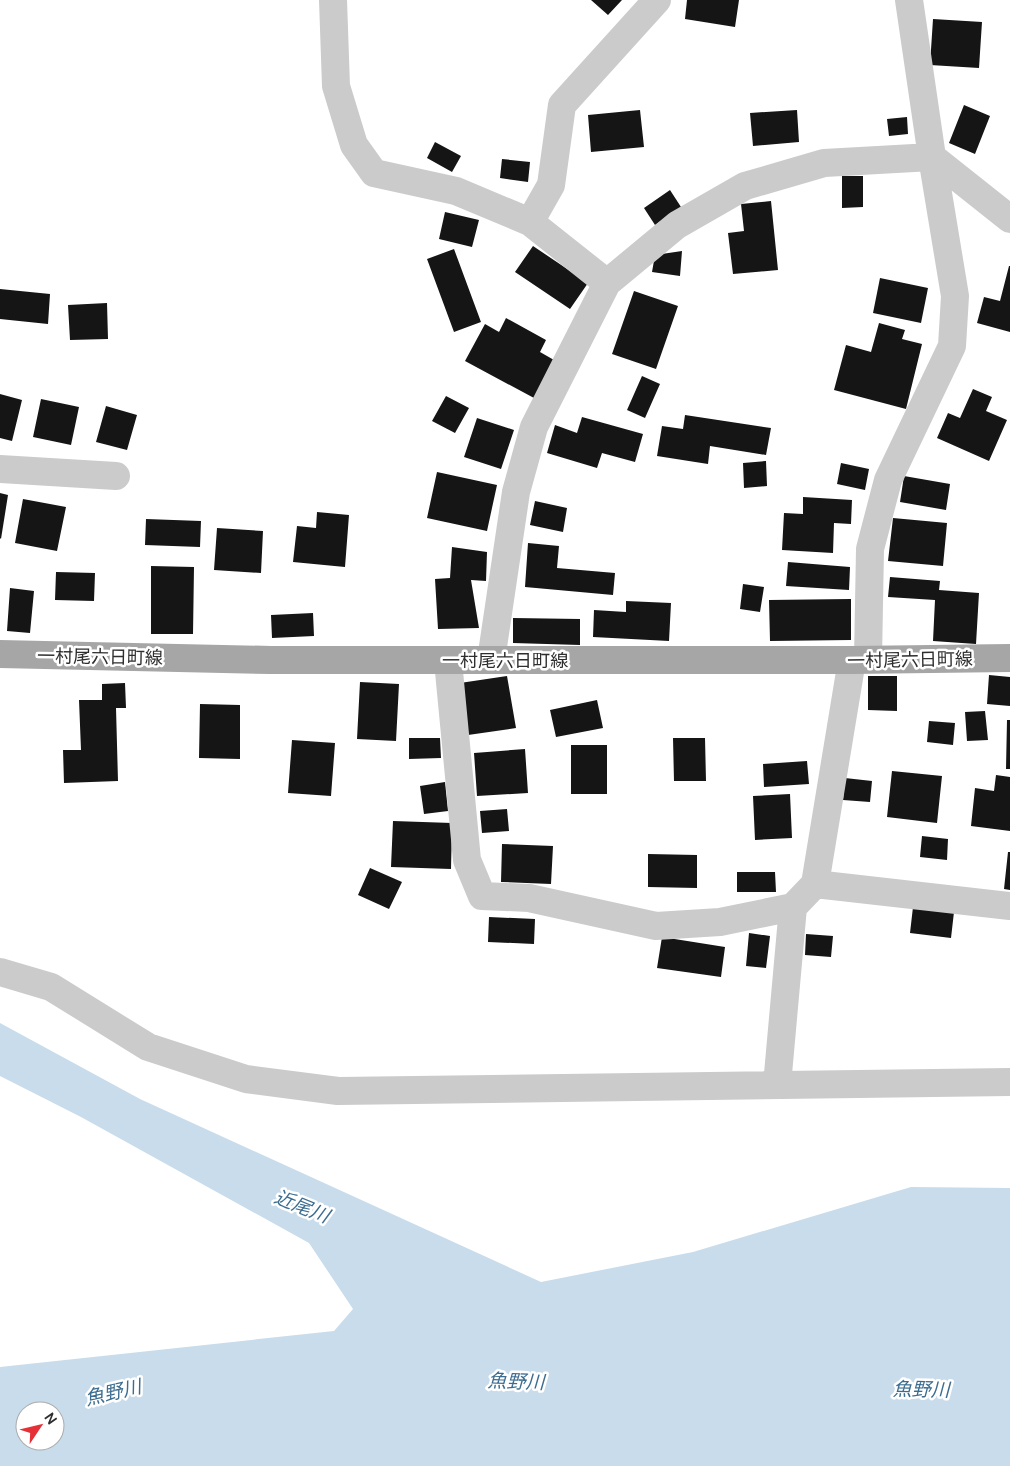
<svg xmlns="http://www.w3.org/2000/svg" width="1010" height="1466" font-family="Manrope,'Noto Sans JP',sans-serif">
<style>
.water{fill:#c8dceb;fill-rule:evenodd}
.building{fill:#151515}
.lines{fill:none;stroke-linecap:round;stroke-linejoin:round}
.minor{stroke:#cbcbcb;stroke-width:28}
.major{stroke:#a6a6a6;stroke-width:28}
.labels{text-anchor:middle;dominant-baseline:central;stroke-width:5;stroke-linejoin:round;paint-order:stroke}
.street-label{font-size:18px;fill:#2e2e2e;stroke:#fff}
.water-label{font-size:19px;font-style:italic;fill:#3c6d90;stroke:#fff}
</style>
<rect width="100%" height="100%" fill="#fff"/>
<path class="water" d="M 0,1023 L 140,1099 L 541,1282 L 693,1252 L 911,1187 L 1010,1188 L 1010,1466 L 0,1466 L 0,1367 L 334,1331 L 353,1309 L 309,1243 L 81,1117 L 0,1076 ZM 25,1411 L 55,1411 L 55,1441 L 25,1441 Z"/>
<path class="building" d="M 591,0 L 622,0 L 608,15 Z
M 687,0 L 739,0 L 735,27 L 685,19 Z
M 933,19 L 982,22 L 979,68 L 930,65 Z
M 964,105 L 990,116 L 975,154 L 949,143 Z
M 640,110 L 644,147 L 591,152 L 588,115 Z
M 797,110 L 799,142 L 753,146 L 750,113 Z
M 907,117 L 908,134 L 889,136 L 887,119 Z
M 435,142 L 461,156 L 452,172 L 427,158 Z
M 502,159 L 530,162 L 528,182 L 500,178 Z
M 842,176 L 863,176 L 863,207 L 842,208 Z
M 670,190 L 681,207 L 655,225 L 644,208 Z
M 771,201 L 778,270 L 733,274 L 728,233 L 744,231 L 741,204 Z
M 445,212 L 479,220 L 472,247 L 439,239 Z
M 533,246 L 588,283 L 570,309 L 515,272 Z
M 454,249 L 481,322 L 454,332 L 427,259 Z
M 682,251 L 680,276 L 652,272 L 655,255 Z
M 1009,266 L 1010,266 L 1010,332 L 977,323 L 984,297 L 1000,301 Z
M 880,278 L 928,288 L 921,323 L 873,313 Z
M 0,289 L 50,294 L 48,324 L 0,319 Z
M 634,291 L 678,306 L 656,369 L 612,354 Z
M 107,303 L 108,339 L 70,340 L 68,305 Z
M 506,318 L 546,340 L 540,352 L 554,360 L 534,398 L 465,361 L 485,324 L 499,332 Z
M 879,323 L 905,330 L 902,339 L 922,344 L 906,409 L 834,390 L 846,345 L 871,352 Z
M 642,376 L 660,384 L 645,418 L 627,410 Z
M 973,389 L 992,397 L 986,411 L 1007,420 L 989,461 L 937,438 L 948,413 L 960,418 Z
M 0,394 L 22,400 L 12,441 L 0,438 Z
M 446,396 L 469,408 L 455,433 L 432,421 Z
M 41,399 L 79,407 L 71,445 L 33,437 Z
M 106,406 L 137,415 L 127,450 L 96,442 Z
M 685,415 L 771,428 L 766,455 L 710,446 L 708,464 L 657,456 L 662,426 L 683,429 Z
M 582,417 L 643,434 L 635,462 L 602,453 L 597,468 L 547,453 L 555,425 L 577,433 Z
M 477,418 L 514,430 L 501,469 L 464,457 Z
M 766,461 L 767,486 L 744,488 L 743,463 Z
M 841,463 L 869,469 L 865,490 L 837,484 Z
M 437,472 L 497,485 L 487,531 L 427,518 Z
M 904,476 L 950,484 L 946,510 L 900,502 Z
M 0,493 L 8,495 L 1,539 L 0,538 Z
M 803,497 L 852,500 L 851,524 L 834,523 L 833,553 L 782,550 L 784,513 L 803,514 Z
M 23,499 L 66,507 L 57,551 L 15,543 Z
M 535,501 L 567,508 L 563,532 L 530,525 Z
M 317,512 L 349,515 L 345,567 L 293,562 L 297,526 L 316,528 Z
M 893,518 L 947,523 L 943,566 L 888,561 Z
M 146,519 L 201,521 L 200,547 L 145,545 Z
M 217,528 L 263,531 L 261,573 L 214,570 Z
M 528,543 L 559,546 L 557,568 L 615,573 L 613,595 L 525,587 Z
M 452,547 L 487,552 L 486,581 L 471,580 L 479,628 L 438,629 L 435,579 L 450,578 Z
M 788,562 L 850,567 L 849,590 L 786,586 Z
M 151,566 L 194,567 L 193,634 L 151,634 Z
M 56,572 L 95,573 L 94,601 L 55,600 Z
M 890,577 L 940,581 L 939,590 L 979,593 L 976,644 L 933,641 L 935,600 L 888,597 Z
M 743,584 L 764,587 L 760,612 L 740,609 Z
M 10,588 L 34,591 L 30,633 L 7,631 Z
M 851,599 L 851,640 L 770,641 L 769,600 Z
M 626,601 L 671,603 L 669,641 L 593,637 L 594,610 L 626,612 Z
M 313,613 L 314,636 L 272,638 L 271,615 Z
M 513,618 L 580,619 L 580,645 L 513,643 Z
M 989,675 L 1010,677 L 1010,706 L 987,704 Z
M 507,676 L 516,728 L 468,735 L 460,683 Z
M 868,676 L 897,676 L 897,711 L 868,710 Z
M 360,682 L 399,684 L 396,741 L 357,739 Z
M 125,683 L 126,708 L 116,708 L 118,781 L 64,783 L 63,750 L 81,750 L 79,700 L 102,700 L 102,684 Z
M 597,700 L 603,728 L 556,737 L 550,710 Z
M 200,704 L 240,705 L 240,759 L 199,758 Z
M 985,711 L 988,740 L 967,741 L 965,712 Z
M 1007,720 L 1010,720 L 1010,769 L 1006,769 Z
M 929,721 L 955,723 L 953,745 L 927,742 Z
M 409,738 L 440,738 L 441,758 L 409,759 Z
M 673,738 L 705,738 L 706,781 L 674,781 Z
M 292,740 L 335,743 L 331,796 L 288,793 Z
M 571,745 L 607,745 L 607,794 L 571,794 Z
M 525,749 L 528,793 L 477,796 L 474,753 Z
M 807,761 L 809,784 L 764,787 L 763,764 Z
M 892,771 L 942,776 L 937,823 L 887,817 Z
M 996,775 L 1010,777 L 1010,831 L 971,826 L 975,788 L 994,791 Z
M 845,778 L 872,781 L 870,802 L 843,800 Z
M 445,782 L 448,811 L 424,814 L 420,786 Z
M 790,794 L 792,838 L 755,840 L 753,796 Z
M 507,809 L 509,831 L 482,833 L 480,811 Z
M 393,821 L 452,823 L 451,869 L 391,867 Z
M 922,836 L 948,839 L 947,860 L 920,857 Z
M 502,844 L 553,846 L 551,884 L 501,882 Z
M 1008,852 L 1010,852 L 1010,890 L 1004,889 Z
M 648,854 L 697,855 L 697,888 L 648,887 Z
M 370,868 L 402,882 L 389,909 L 358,895 Z
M 737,872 L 775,872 L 776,892 L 737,892 Z
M 913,907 L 954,912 L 951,938 L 910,933 Z
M 489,917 L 535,919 L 534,944 L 488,942 Z
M 749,933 L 770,936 L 766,968 L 746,966 Z
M 806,934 L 833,936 L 831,957 L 805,955 Z
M 662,937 L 725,947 L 721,977 L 657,968 Z"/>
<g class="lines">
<path class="minor" d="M 333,0 L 336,86 L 354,145 L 374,173 L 456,191 L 530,222 L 607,283
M 530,222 L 551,185 L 562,105 L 657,0
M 0,469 L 116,476
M 868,659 L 870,549 L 888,480 L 952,346 L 955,296 L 932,157 L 909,0
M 491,660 L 516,492 L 534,427 L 607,283 L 677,225 L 745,186 L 824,163 L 932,157 L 1010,219
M 448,661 L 467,860 L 482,896 L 529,898 L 656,926 L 720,922 L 793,907
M 815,884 L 1010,906
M 0,972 L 51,987 L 148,1047 L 246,1079 L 338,1091 L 1010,1082
M 777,1085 L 793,907 L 815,884 L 852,660"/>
<path class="major" d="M 0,654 L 271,660 L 852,660 L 1010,658"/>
</g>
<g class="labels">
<g class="street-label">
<text transform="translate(100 656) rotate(1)">一村尾六日町線</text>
<text transform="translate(910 659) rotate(-1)">一村尾六日町線</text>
<text x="505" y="660">一村尾六日町線</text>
</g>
<g class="water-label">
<text transform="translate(302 1206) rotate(22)">近尾川</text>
<text transform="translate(516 1381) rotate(2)">魚野川</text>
<text transform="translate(921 1389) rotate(1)">魚野川</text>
<text transform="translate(113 1392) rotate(-13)">魚野川</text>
</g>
</g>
<g transform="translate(40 1426) rotate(55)"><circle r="24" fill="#ffffff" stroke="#ababab"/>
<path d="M0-4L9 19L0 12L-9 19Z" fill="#e53038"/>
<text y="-8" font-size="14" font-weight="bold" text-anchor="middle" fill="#2e2e2e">N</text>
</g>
</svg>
